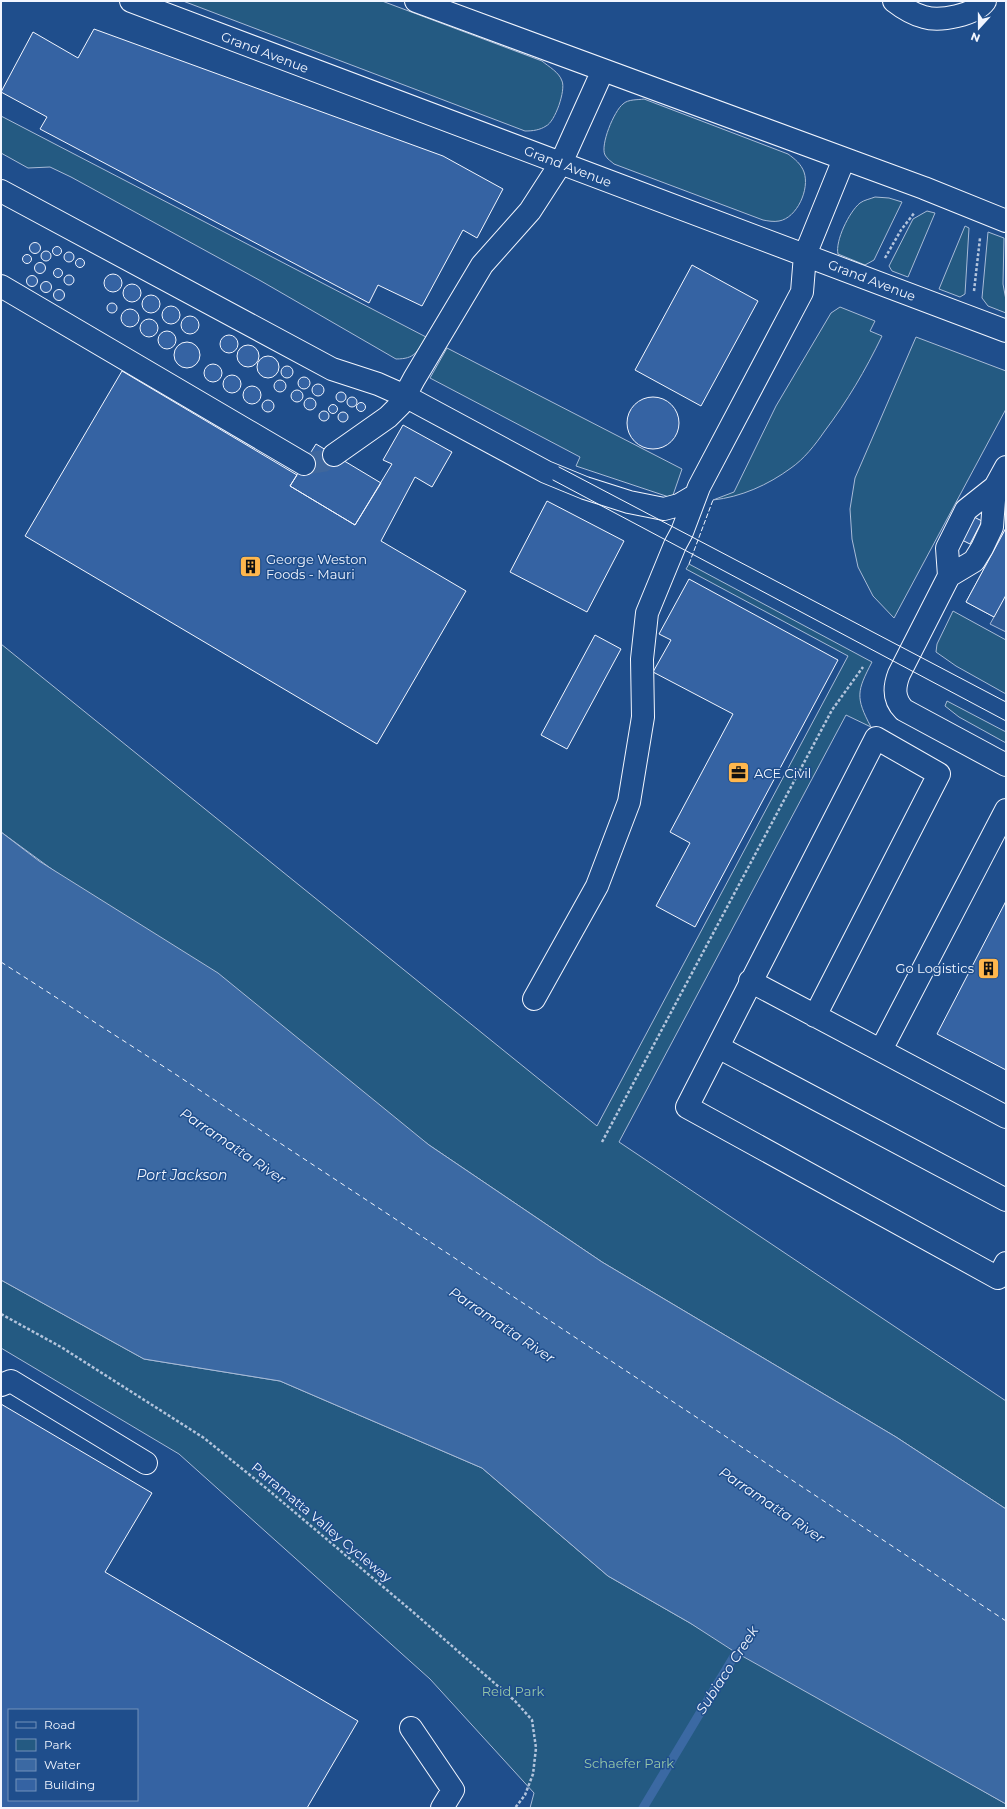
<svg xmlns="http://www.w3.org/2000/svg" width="1007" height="1809" font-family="Montserrat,sans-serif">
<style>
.green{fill:#245a82;stroke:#a8bbd7}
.parking{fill:#305b95;stroke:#a8bbd7}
.water{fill:#3b69a3;stroke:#a8bbd7}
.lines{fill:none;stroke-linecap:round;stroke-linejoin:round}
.stream{stroke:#3b69a3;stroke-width:9}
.ferry{stroke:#f2f6ff;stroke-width:1;stroke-dasharray:5 4;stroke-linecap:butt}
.building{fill:#3563a3;stroke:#f2f6ff;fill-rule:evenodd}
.minor-tunnel{stroke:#3f679d;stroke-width:22;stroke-dasharray:22 11;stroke-linecap:butt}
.minor-casing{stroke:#f2f6ff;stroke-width:24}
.path{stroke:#b3c4dc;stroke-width:2.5;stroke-dasharray:3 2;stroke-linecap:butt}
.minor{stroke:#1f4e8c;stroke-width:22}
.tram{stroke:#f2f6ff;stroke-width:1}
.fence{stroke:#f2f6ff;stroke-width:1;stroke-dasharray:5 2;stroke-linecap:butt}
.labels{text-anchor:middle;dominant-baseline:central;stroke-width:3;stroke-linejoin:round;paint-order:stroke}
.street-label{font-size:13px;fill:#f2f6ff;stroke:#1f4e8c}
.poi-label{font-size:13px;fill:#f2f6ff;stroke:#1f4e8c;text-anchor:start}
.park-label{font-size:13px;fill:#97c8a6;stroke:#1f4e8c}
.water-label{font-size:14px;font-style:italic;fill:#f2f6ff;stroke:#1f4e8c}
</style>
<rect width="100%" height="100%" fill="#1f4e8c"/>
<path class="green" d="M 183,1 L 382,1 L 542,61 C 549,67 559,72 562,81 C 566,90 555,122 546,126 C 540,130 533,131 525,131 Z
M 644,99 L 788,154 C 795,159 801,164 804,172 C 810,189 797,218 779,221 C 774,222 768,221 763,220 L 614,164 C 612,162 607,159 605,155 C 600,145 614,111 623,104 C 628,99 638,100 644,99 Z
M 1,116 L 426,337 C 417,352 415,359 396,359 L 261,281 L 71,177 L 50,167 L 28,168 L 1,153 Z
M 875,197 L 889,198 L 902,202 L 874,260 L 865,265 L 838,254 C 835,241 849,212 860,203 C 864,200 870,199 875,197 Z
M 927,211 L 935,213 L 908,277 L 892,271 L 889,266 L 913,219 Z
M 965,226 L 969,228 L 965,294 L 960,297 L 939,289 Z
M 988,232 L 1004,238 L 1003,284 L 1006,300 L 1006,313 L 988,306 L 982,298 Z
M 840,307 L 875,321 L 870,331 L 882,336 C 865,371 848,400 824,432 C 815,445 804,459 791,468 C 768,485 741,497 713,500 L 734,492 L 776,406 L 831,313 Z
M 916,337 L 1006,371 L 1006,409 L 894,618 L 873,596 L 858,567 L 852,539 L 850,509 L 855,478 Z
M 447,348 L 682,469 L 672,498 L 576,466 L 580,457 L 430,378 Z
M 689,564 L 872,662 C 857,691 855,697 871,727 L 846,715 L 619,1142 L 1006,1401 L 1006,1509 L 896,1437 L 602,1262 L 429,1145 L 1,832 L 1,644 L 597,1126 L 848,656 L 686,569 Z
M 953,611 L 1006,640 L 1006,694 L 956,666 L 936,652 L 937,644 Z
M 947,701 L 1006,732 L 1006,743 L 959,717 L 945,706 Z
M 1,1280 L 144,1359 L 280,1381 L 482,1468 L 608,1576 L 1006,1804 L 1006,1808 L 530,1808 L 534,1793 L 430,1679 L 179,1454 L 1,1348 Z"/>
<path class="parking" d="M 1006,528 L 1006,632 L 990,624 L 994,617 L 966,602 Z"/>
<path class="water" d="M 1,832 L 39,861 L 218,973 L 429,1145 L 602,1262 L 896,1437 L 1006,1509 L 1006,1804 L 735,1652 L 690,1623 L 608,1576 L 482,1468 L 280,1381 L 144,1359 L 1,1280 Z"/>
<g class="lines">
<path class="stream" d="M 643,1808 L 742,1643"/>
<path class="ferry" d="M 1,962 L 169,1070 L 1006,1621"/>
</g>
<path class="building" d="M 94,29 L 443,156 L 503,189 L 477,238 L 463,230 L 422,306 L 378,285 L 369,303 L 40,129 L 47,117 L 1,92 L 33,32 L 78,58 Z
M29.5 248a5.5 5.5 0 1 1 11 0a5.5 5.5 0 1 1-11 0Z
M52.5 251a4.5 4.5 0 1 1 9 0a4.5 4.5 0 1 1-9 0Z
M41 256a5 5 0 1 1 10 0a5 5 0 1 1-10 0Z
M64 257a5 5 0 1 1 10 0a5 5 0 1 1-10 0Z
M22.5 259a4.5 4.5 0 1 1 9 0a4.5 4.5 0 1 1-9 0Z
M75.5 263a4.5 4.5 0 1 1 9 0a4.5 4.5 0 1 1-9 0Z
M34.5 268a5.5 5.5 0 1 1 11 0a5.5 5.5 0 1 1-11 0Z
M 692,265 L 758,301 L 701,406 L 635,370 Z
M53.5 273a4.5 4.5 0 1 1 9 0a4.5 4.5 0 1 1-9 0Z
M104 283a9 9 0 1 1 18 0a9 9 0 1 1-18 0Z
M64 280a5 5 0 1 1 10 0a5 5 0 1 1-10 0Z
M26.5 281a5.5 5.5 0 1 1 11 0a5.5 5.5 0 1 1-11 0Z
M40.5 287a5.5 5.5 0 1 1 11 0a5.5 5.5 0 1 1-11 0Z
M123 293a9 9 0 1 1 18 0a9 9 0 1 1-18 0Z
M53.5 295a5.5 5.5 0 1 1 11 0a5.5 5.5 0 1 1-11 0Z
M142 304a9 9 0 1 1 18 0a9 9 0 1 1-18 0Z
M107 308a5 5 0 1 1 10 0a5 5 0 1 1-10 0Z
M162 315a9 9 0 1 1 18 0a9 9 0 1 1-18 0Z
M121 318a9 9 0 1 1 18 0a9 9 0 1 1-18 0Z
M181 325a9 9 0 1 1 18 0a9 9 0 1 1-18 0Z
M140 328a9 9 0 1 1 18 0a9 9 0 1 1-18 0Z
M158 340a9 9 0 1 1 18 0a9 9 0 1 1-18 0Z
M220 344a9 9 0 1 1 18 0a9 9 0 1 1-18 0Z
M174 355a13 13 0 1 1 26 0a13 13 0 1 1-26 0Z
M237 356a11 11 0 1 1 22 0a11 11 0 1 1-22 0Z
M257 367a11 11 0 1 1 22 0a11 11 0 1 1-22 0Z
M204 373a9 9 0 1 1 18 0a9 9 0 1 1-18 0Z
M281 372a6 6 0 1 1 12 0a6 6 0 1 1-12 0Z
M 122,371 L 297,475 L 290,486 L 355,525 L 392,464 L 383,460 L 403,425 L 452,452 L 432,487 L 415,477 L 381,541 L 466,591 L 377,744 L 25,536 Z
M223 384a9 9 0 1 1 18 0a9 9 0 1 1-18 0Z
M298 383a6 6 0 1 1 12 0a6 6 0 1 1-12 0Z
M274 386a6 6 0 1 1 12 0a6 6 0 1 1-12 0Z
M312 390a6 6 0 1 1 12 0a6 6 0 1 1-12 0Z
M243 395a9 9 0 1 1 18 0a9 9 0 1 1-18 0Z
M291 396a6 6 0 1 1 12 0a6 6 0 1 1-12 0Z
M336 397a5 5 0 1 1 10 0a5 5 0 1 1-10 0Z
M627 423a26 26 0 1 1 52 0a26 26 0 1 1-52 0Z
M347 402a5 5 0 1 1 10 0a5 5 0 1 1-10 0Z
M304 404a6 6 0 1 1 12 0a6 6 0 1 1-12 0Z
M262 406a6 6 0 1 1 12 0a6 6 0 1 1-12 0Z
M356.5 407a4.5 4.5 0 1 1 9 0a4.5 4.5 0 1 1-9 0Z
M328.5 409a4.5 4.5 0 1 1 9 0a4.5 4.5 0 1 1-9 0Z
M319 416a5 5 0 1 1 10 0a5 5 0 1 1-10 0Z
M338 417a5 5 0 1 1 10 0a5 5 0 1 1-10 0Z
M 316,444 L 381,483 L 355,525 L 290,486 Z
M 547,501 L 624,541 L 587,612 L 510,572 Z
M 972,516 L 982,521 L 970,544 L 960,539 Z
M 1006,528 L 1006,595 L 994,617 L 966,602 Z
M 689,579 L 838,660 L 695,927 L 656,906 L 690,843 L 670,832 L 733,714 L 653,672 L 671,640 L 659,634 Z
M 595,635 L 621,649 L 567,749 L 541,735 Z
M 1006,901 L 1006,1070 L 937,1034 Z
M 1,1404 L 152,1493 L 105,1572 L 358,1721 L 307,1808 L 1,1808 ZM 9,1710 L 137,1710 L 137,1800 L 9,1800 Z"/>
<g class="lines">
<path class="minor-tunnel" d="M 304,464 L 323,461 L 334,455"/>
<defs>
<path id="minor" d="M 131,1 L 1006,331
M 416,1 L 924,188 L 1006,221
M 894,1 C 903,8 913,14 924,17 C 940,22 975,15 985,1
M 1,191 L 332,369 L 378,384 L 405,396 L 546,472 L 585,488 L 629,502 L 664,509 L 679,505 L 696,495
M 1,286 L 304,464
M 334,455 L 388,417 L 400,405 L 414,379 L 482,265 L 530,211 L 561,163 L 603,70
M 995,487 L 966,510 L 947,548 L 949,576 L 974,561 L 982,548 L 992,527 L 995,487 L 1006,467
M 949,576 L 899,674 C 894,687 893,699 904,710 L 1006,765
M 750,981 L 1006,1117
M 534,999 L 597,886 L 629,802 L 643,717 L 642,659 L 647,613 L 675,545 L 682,532 L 699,487 L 802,292 L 805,255 L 844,159
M 815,1016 L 939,774 L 876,738 L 687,1107 L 998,1278 L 1006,1263
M 718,1047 L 1006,1200
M 881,1050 L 1006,810
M 1,1385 L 11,1381 L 146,1463
M 411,1728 L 453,1790 L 442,1808"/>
</defs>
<use href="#minor" class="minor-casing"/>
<path class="path" d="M 885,258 L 901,230 L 915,212
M 974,291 L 980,238
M 602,1142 L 832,710 L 863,667
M 1,1314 L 61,1347 L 204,1438 L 266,1488 L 413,1612 L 515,1701 L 532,1720 L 536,1748 L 533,1774 L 525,1795 L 515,1808"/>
<use href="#minor" class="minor"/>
<path class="tram" d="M 559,467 L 1006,702
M 553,480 L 1006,721"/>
<path class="fence" d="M 689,564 L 713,500"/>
</g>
<defs>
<symbol id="building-square" viewBox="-11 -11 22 22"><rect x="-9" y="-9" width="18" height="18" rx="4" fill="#ffb74d" stroke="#1f4e8c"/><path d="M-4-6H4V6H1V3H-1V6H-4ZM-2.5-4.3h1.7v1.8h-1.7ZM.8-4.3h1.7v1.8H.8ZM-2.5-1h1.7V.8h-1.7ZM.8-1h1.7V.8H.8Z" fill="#111"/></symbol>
<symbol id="office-square" viewBox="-11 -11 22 22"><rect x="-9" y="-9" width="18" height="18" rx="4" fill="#ffb74d" stroke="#1f4e8c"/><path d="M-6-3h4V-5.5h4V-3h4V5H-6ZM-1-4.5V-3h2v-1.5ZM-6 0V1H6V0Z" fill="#111"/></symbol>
</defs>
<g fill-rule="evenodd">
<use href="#building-square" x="238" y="554" width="25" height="25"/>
<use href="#office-square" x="726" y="760" width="25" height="25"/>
<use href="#building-square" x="976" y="956" width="25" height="25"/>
</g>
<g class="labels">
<g class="street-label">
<text transform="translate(265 52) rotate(21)">Grand Avenue</text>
<text transform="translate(568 166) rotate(21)">Grand Avenue</text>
<text transform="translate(872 280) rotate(21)">Grand Avenue</text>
<text transform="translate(322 1522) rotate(40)">Parramatta Valley Cycleway</text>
</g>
<g class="poi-label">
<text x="266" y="559">George Weston<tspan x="266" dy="15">Foods - Mauri</tspan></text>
<text x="754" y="773">ACE Civil</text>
<text x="974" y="968" text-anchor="end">Go Logistics</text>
</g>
<g class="park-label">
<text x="513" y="1691">Reid Park</text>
<text x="629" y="1763">Schaefer Park</text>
</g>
<g class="water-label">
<text transform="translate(233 1146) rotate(34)">Parramatta River</text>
<text x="182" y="1175">Port Jackson</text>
<text transform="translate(502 1325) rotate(34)">Parramatta River</text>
<text transform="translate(772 1505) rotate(34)">Parramatta River</text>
<text transform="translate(727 1670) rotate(-57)">Subiaco Creek</text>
</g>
</g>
<rect width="1007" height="1809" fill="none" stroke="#f2f6ff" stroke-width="4"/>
<rect x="8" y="1709" width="130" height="92" fill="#1f4e8c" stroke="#7391ba"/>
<rect x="16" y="1722" width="20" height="6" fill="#1f4e8c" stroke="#7391ba"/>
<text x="44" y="1729" font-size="12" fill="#f2f6ff">Road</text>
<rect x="16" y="1739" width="20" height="12" fill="#245a82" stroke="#7391ba"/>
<text x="44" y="1749" font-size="12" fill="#f2f6ff">Park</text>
<rect x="16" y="1759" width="20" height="12" fill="#3b69a3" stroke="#7391ba"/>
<text x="44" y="1769" font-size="12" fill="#f2f6ff">Water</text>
<rect x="16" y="1779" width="20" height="12" fill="#3563a3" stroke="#7391ba"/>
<text x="44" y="1789" font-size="12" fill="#f2f6ff">Building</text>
<g transform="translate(979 28) rotate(201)" stroke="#1f4e8c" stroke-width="3" paint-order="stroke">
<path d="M0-3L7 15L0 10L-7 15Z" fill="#f2f6ff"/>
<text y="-6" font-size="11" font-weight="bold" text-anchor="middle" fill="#f2f6ff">N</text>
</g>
</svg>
